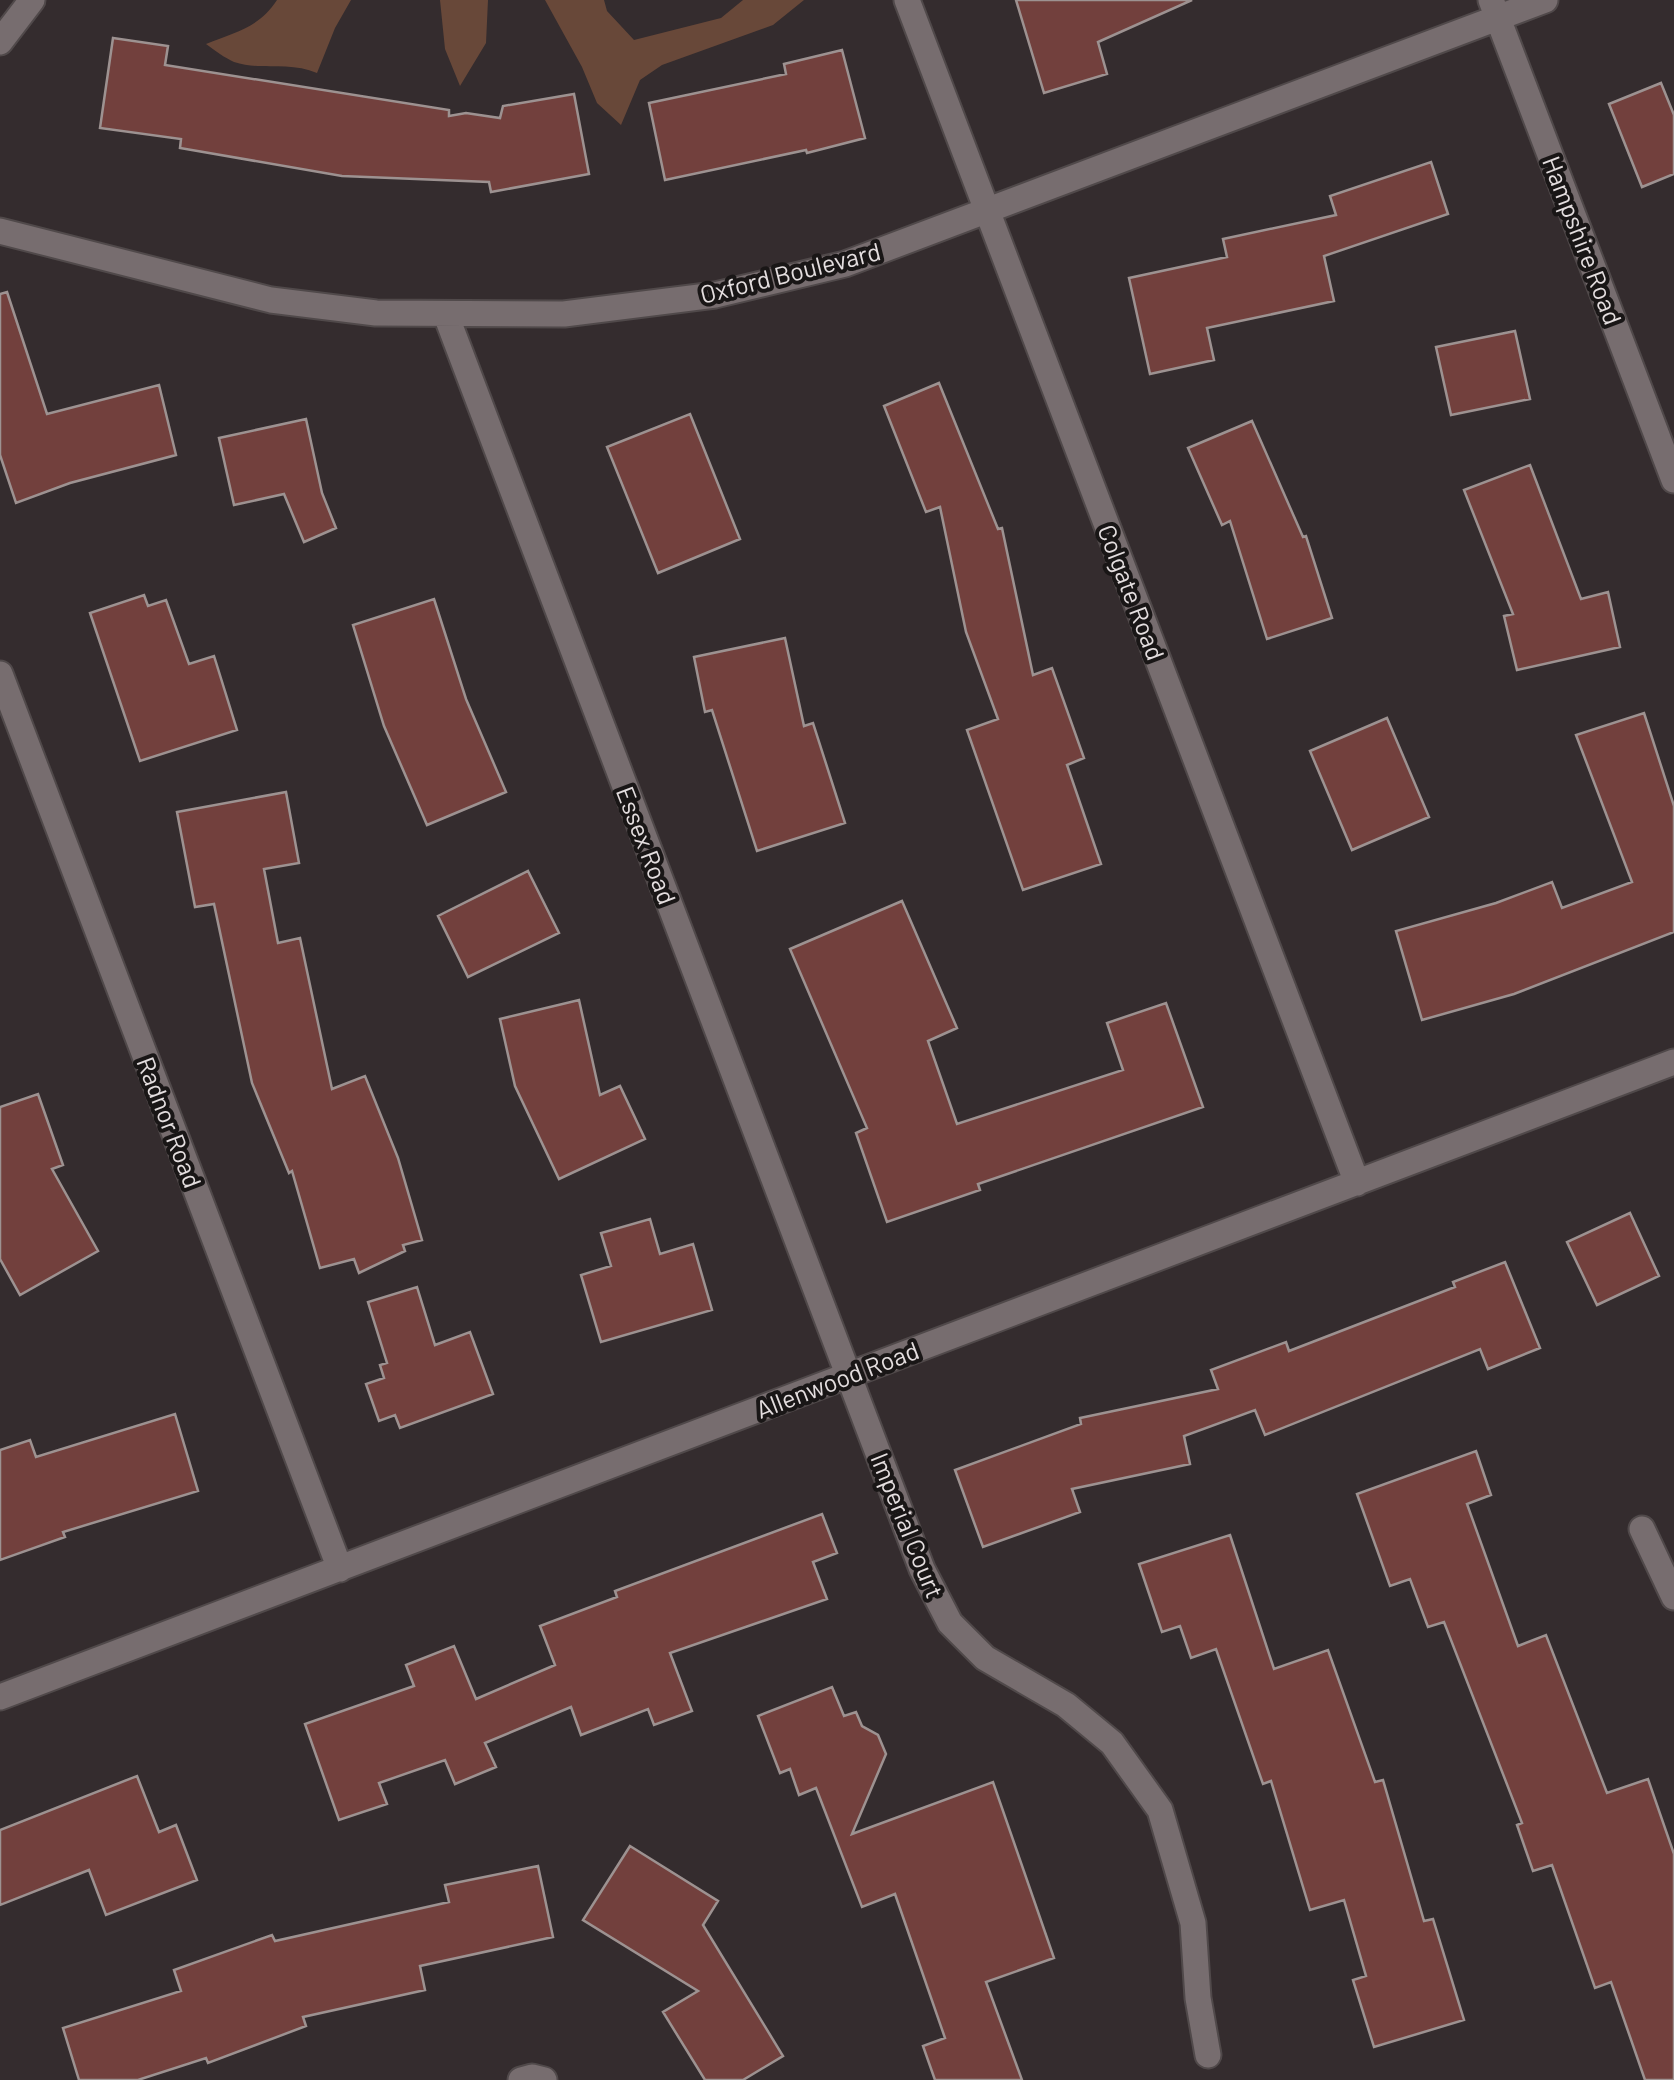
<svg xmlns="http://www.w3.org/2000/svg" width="1674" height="2080" font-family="Barlow,sans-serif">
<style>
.green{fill:#684839}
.building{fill:#72403d;stroke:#9d9291;stroke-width:2.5}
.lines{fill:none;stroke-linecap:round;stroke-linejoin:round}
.minor-casing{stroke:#50494a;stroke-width:29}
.minor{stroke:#776d6f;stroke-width:25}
.labels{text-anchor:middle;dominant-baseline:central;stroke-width:8;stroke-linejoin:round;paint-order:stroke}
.street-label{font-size:25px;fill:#e4dedf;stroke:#191616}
</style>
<rect width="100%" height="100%" fill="#342c2e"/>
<path class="green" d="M 277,0 L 351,0 L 335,28 L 317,73 C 290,61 262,71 234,62 C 225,58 214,50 206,44 C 235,32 259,28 277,0 Z
M 440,0 L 488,0 L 486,43 L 460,86 L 445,49 Z
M 545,0 L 604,0 L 607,11 L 634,40 L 721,18 L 743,0 L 804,0 L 773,25 L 662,65 L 640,80 L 621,125 L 597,103 L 582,67 Z"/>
<path class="building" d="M 1016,0 L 1192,0 L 1098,42 L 1107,74 L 1044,93 Z
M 113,38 L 168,46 L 165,65 L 449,110 L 449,116 L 466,113 L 500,118 L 503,106 L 574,94 L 589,174 L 491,192 L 489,182 L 342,176 L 180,148 L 181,139 L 100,128 Z
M 842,50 L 865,138 L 807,153 L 806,150 L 665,180 L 649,103 L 786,74 L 784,64 Z
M 1661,83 L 1674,115 L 1674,174 L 1642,187 L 1609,104 Z
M 1431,162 L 1448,214 L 1324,256 L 1334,301 L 1207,328 L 1214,360 L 1150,374 L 1129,278 L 1227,257 L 1223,239 L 1336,215 L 1330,196 Z
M 7,292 L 47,414 L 159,385 L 176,455 L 70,483 L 16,503 L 0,455 L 0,294 Z
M 1515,331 L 1530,399 L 1451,415 L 1436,347 Z
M 939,383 L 998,529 L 1002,528 L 1033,675 L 1052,668 L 1084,758 L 1067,765 L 1101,864 L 1023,890 L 967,730 L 998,719 L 966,632 L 940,507 L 926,512 L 884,406 Z
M 690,414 L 740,539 L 658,573 L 607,447 Z
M 306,419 L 322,493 L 336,528 L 304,542 L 284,494 L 234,505 L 219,438 Z
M 1252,421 L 1303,537 L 1306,536 L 1332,618 L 1267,639 L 1230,521 L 1222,525 L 1188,448 Z
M 1530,465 L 1581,599 L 1608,592 L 1620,647 L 1517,670 L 1504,616 L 1513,614 L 1464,490 Z
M 144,595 L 148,606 L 166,600 L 189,664 L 214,656 L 237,730 L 140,761 L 90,613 Z
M 434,599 L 466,699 L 506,792 L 427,825 L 384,726 L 353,625 Z
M 785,638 L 804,726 L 813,723 L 845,823 L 757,851 L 712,710 L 705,712 L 694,657 Z
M 1644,713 L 1674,806 L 1674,932 L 1514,994 L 1422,1020 L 1396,931 L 1496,903 L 1552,882 L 1562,908 L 1632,882 L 1576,735 Z
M 1387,718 L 1429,817 L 1352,850 L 1310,751 Z
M 286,792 L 299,863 L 264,869 L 278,943 L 300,938 L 332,1089 L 365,1076 L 398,1158 L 422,1240 L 403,1245 L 405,1251 L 359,1273 L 354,1259 L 320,1268 L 292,1171 L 289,1173 L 252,1083 L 214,904 L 195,907 L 177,812 Z
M 528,871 L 559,933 L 468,977 L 438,916 Z
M 902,901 L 957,1028 L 928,1041 L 957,1124 L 1123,1070 L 1107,1023 L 1166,1003 L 1203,1107 L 978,1184 L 980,1190 L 887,1222 L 856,1133 L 867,1128 L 790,949 Z
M 579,1000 L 600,1095 L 620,1086 L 645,1139 L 559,1179 L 515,1086 L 500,1019 Z
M 38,1094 L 63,1165 L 52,1169 L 98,1251 L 20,1295 L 0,1259 L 0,1107 Z
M 1630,1213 L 1659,1276 L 1597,1305 L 1567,1242 Z
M 650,1219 L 660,1254 L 693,1244 L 712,1310 L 601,1342 L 581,1275 L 611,1266 L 601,1233 Z
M 1505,1262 L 1540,1348 L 1488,1369 L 1480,1349 L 1265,1435 L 1255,1410 L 1184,1436 L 1190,1464 L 1072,1489 L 1080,1512 L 983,1547 L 955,1470 L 1081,1424 L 1080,1418 L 1218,1389 L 1211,1370 L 1286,1342 L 1289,1351 L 1455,1287 L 1453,1282 Z
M 417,1287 L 435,1345 L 470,1332 L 493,1394 L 400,1428 L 395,1415 L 379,1421 L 366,1384 L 384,1378 L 380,1365 L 387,1363 L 368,1302 Z
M 175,1414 L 198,1491 L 63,1532 L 65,1537 L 0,1560 L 0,1450 L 30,1440 L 36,1457 Z
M 1476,1451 L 1491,1495 L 1467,1504 L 1518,1646 L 1546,1635 L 1607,1793 L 1648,1779 L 1674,1854 L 1674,2080 L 1645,2080 L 1611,1982 L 1595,1988 L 1552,1865 L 1533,1871 L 1517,1825 L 1522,1823 L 1444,1622 L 1428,1627 L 1410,1579 L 1390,1586 L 1357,1494 Z
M 822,1514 L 837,1553 L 813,1562 L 827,1599 L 670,1653 L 692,1711 L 654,1725 L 648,1709 L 581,1735 L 571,1707 L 485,1743 L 496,1767 L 455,1784 L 445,1760 L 379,1783 L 387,1804 L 339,1820 L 305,1724 L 414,1686 L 406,1665 L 454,1646 L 476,1699 L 555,1665 L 540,1626 L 617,1597 L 615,1591 Z
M 1230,1535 L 1274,1669 L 1328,1650 L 1375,1782 L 1383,1780 L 1424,1921 L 1433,1919 L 1464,2020 L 1374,2047 L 1353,1980 L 1366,1976 L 1344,1900 L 1310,1910 L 1271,1781 L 1263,1784 L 1216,1649 L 1191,1658 L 1180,1626 L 1162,1632 L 1139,1564 Z
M 832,1687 L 844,1716 L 856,1712 L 862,1726 L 878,1735 L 886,1754 L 852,1834 L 993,1782 L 1054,1958 L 986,1982 L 1022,2080 L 935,2080 L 923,2046 L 945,2038 L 895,1894 L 862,1907 L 816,1788 L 799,1795 L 790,1769 L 780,1773 L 758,1716 Z
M 137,1776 L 159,1832 L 176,1825 L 197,1880 L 106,1915 L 89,1870 L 0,1905 L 0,1830 Z
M 630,1846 L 718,1901 L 703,1925 L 783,2056 L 743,2080 L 705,2080 L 663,2012 L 698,1991 L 583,1920 Z
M 538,1866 L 553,1937 L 420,1966 L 425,1990 L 303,2017 L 306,2026 L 208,2063 L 206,2058 L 138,2080 L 79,2080 L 63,2028 L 181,1991 L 174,1970 L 272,1935 L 275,1941 L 449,1902 L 445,1885 Z"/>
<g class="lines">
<defs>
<path id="minor" d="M 907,0 L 1357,1183
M 1491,0 L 1674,480
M 0,42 L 32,0
M 0,231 L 271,300 L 376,313 L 564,314 L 715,295 L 845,264 L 1545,0
M 446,315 L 922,1569 L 950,1623 L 985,1658 L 1066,1705 L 1112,1743 L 1160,1810 L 1193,1923 L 1198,1998 L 1208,2055
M 0,674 L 340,1569
M 1642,1529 L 1674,1597
M 0,1697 L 1674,1062
M 521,2080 L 532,2077 L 544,2080"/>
</defs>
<use href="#minor" class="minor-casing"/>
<use href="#minor" class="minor"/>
</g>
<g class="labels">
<g class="street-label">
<text transform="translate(1583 240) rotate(69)">Hampshire Road</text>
<text transform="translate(790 272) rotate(-14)">Oxford Boulevard</text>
<text transform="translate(1132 592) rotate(69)">Colgate Road</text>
<text transform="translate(647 845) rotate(69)">Essex Road</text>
<text transform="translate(170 1122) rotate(69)">Radnor Road</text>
<text transform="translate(837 1379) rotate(-21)">Allenwood Road</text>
<text transform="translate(908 1525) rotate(68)">Imperial Court</text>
</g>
</g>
</svg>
